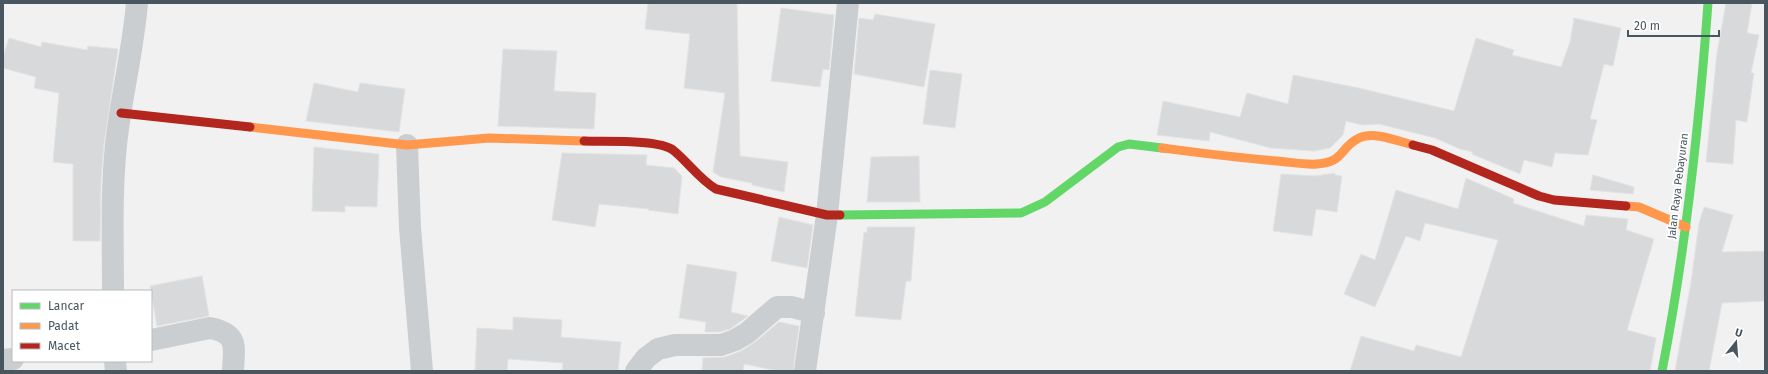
<svg xmlns="http://www.w3.org/2000/svg" width="1768" height="374" font-family="'Fira Sans',sans-serif">
<style>
.building{fill:#d8d9da;stroke:#e3e3e4}
.lines{fill:none;stroke-linecap:round;stroke-linejoin:round}
.street{stroke:#cbced0;stroke-width:22}
.fast{stroke:#63d668;stroke-width:9}
.slow{stroke:#ff974d;stroke-width:9}
.jam{stroke:#b3261e;stroke-width:9}
.labels{text-anchor:middle;dominant-baseline:central;stroke-width:4;stroke-linejoin:round;paint-order:stroke}
.street-label{font-size:11px;fill:#48565f;stroke:#fff}
</style>
<rect width="100%" height="100%" fill="#f2f1f1"/>
<path class="building" d="M 648,3 L 737,3 L 740,156 L 788,162 L 784,192 L 752,185 L 752,183 L 721,177 L 713,172 L 725,93 L 684,88 L 690,34 L 645,29 Z
M 1726,3 L 1752,3 L 1747,33 L 1759,35 L 1751,73 L 1754,73 L 1747,122 L 1736,120 L 1733,164 L 1706,162 L 1717,53 Z
M 781,8 L 834,15 L 829,70 L 823,69 L 820,87 L 771,81 Z
M 875,14 L 935,24 L 924,87 L 854,74 L 859,18 L 873,20 Z
M 1574,18 L 1621,28 L 1613,66 L 1604,64 L 1590,119 L 1597,120 L 1588,155 L 1555,153 L 1552,167 L 1524,160 L 1520,174 L 1472,154 L 1473,152 L 1460,149 L 1435,138 L 1379,124 L 1362,125 L 1346,121 L 1343,135 L 1330,148 L 1314,151 L 1271,148 L 1210,132 L 1209,141 L 1157,135 L 1163,101 L 1240,117 L 1247,93 L 1288,104 L 1293,75 L 1359,88 L 1454,111 L 1476,38 L 1514,50 L 1512,55 L 1561,67 L 1570,42 Z
M 9,38 L 41,47 L 42,42 L 87,50 L 88,46 L 118,49 L 104,144 L 101,180 L 100,241 L 73,241 L 73,164 L 53,162 L 59,93 L 34,88 L 36,77 L 3,68 L 3,57 Z
M 503,49 L 557,51 L 554,91 L 596,93 L 594,129 L 498,126 Z
M 930,70 L 962,74 L 955,128 L 923,124 Z
M 314,83 L 358,92 L 360,83 L 405,89 L 399,132 L 306,121 Z
M 314,147 L 379,154 L 377,207 L 345,206 L 345,212 L 312,211 Z
M 562,153 L 647,155 L 646,165 L 674,168 L 682,176 L 678,214 L 648,210 L 649,209 L 599,204 L 595,227 L 552,220 Z
M 919,156 L 920,202 L 867,202 L 871,157 Z
M 1335,173 L 1335,175 L 1342,176 L 1337,212 L 1316,209 L 1312,236 L 1273,231 L 1281,174 L 1315,176 Z
M 1593,175 L 1634,187 L 1633,194 L 1590,190 Z
M 1466,178 L 1514,199 L 1513,203 L 1584,226 L 1586,215 L 1628,219 L 1626,230 L 1654,239 L 1627,330 L 1656,338 L 1650,371 L 1350,371 L 1361,336 L 1414,351 L 1416,345 L 1461,357 L 1498,240 L 1425,223 L 1420,241 L 1406,236 L 1375,307 L 1344,294 L 1361,254 L 1375,260 L 1396,190 L 1458,209 Z
M 1704,207 L 1733,215 L 1722,252 L 1765,251 L 1765,301 L 1722,303 L 1709,371 L 1675,371 L 1691,282 L 1699,223 Z
M 779,217 L 813,225 L 807,268 L 771,261 Z
M 867,227 L 915,227 L 911,281 L 906,281 L 901,320 L 855,316 L 864,232 L 867,233 Z
M 687,264 L 737,272 L 731,312 L 748,316 L 730,329 L 719,332 L 705,332 L 706,322 L 679,318 Z
M 202,276 L 209,316 L 157,326 L 150,286 Z
M 513,317 L 562,320 L 561,337 L 621,342 L 618,371 L 562,371 L 563,363 L 508,359 L 507,371 L 475,371 L 477,328 L 513,330 Z
M 779,322 L 799,326 L 793,371 L 778,371 L 744,364 L 743,371 L 702,371 L 703,358 L 725,357 L 741,351 L 755,342 Z"/>
<g class="lines">
<path class="street" d="M 407,145 L 410,228 L 422,371
M 113,291 C 113,242 111,193 116,145 C 121,97 133,51 137,3
M 151,340 L 210,328 C 239,334 234,346 233,371
M 3,360 L 13,359
M 115,361 L 116,371
M 636,371 L 646,358 L 658,349 L 675,345 L 721,345 L 735,340 L 747,333 L 777,307 L 792,307 L 814,313
M 805,371 L 827,215 L 848,3"/>
<path class="fast" d="M 840,215 L 1021,213 L 1045,202 L 1118,147 L 1129,144 L 1162,148
M 1662,371 C 1686,249 1699,127 1708,3"/>
<path class="slow" d="M 250,127 L 407,145 L 489,138 L 584,141
M 1162,148 C 1201,153 1239,158 1277,161 C 1290,162 1304,165 1317,164 C 1345,162 1339,148 1359,138 C 1375,131 1397,141 1413,145
M 1626,206 L 1639,207 L 1686,227"/>
<path class="jam" d="M 121,113 L 250,127
M 584,141 C 604,142 658,139 673,150 C 688,162 699,179 716,189 L 827,215 L 840,215
M 1413,145 L 1432,150 L 1539,196 L 1554,200 L 1626,206"/>
</g>
<g class="labels">
<g class="street-label">
<text transform="translate(1678 186) rotate(-83)">Jalan Raya Pebayuran</text>
</g>
</g>
<rect width="1768" height="374" fill="none" stroke="#48565f" stroke-width="8"/>
<rect x="12" y="290" width="140" height="72" fill="#ffffff" stroke="#b6bbbf"/>
<rect x="20" y="303" width="20" height="6" fill="#63d668" stroke="#b6bbbf"/>
<text x="48" y="310" font-size="12" fill="#48565f">Lancar</text>
<rect x="20" y="323" width="20" height="6" fill="#ff974d" stroke="#b6bbbf"/>
<text x="48" y="330" font-size="12" fill="#48565f">Padat</text>
<rect x="20" y="343" width="20" height="6" fill="#b3261e" stroke="#b6bbbf"/>
<text x="48" y="350" font-size="12" fill="#48565f">Macet</text>
<g transform="translate(1736 342) rotate(17)" stroke="#ffffff" stroke-width="3" paint-order="stroke">
<path d="M0-3L7 15L0 10L-7 15Z" fill="#48565f"/>
<text y="-6" font-size="11" font-weight="bold" text-anchor="middle" fill="#48565f">U</text>
</g>
<path d="M1628 30v6h91v-6" fill="none" stroke="#48565f" stroke-width="2"/>
<text x="1634" y="30" font-size="12" fill="#48565f" stroke="#ffffff" stroke-width="3" paint-order="stroke">20 m</text>
</svg>
